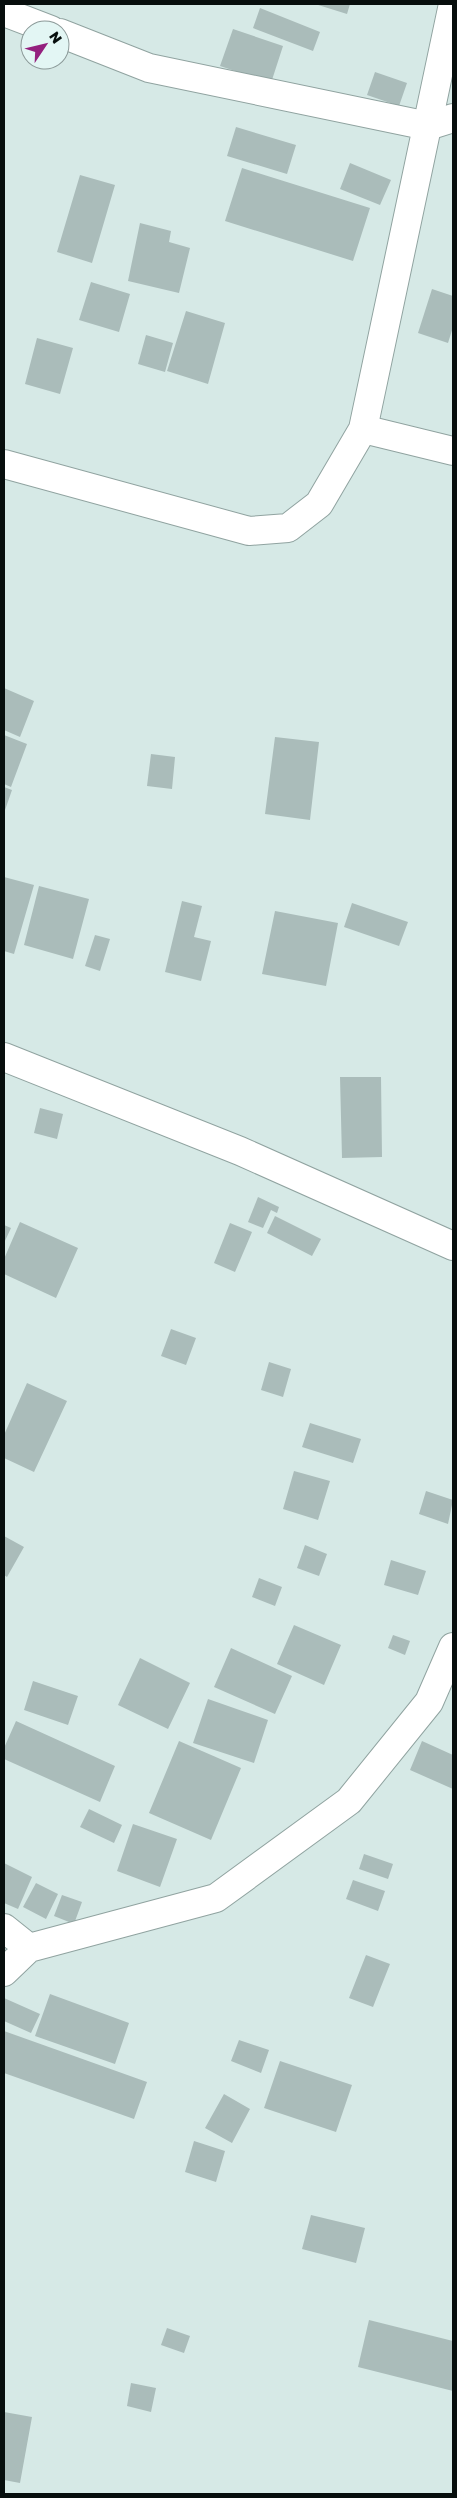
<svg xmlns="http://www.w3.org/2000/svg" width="457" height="2498" font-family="'Golos Text',sans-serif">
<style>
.building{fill:#aabcba}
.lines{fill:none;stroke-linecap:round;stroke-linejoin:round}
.street-casing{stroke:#90a3a0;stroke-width:30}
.street{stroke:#fff;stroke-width:28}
</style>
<rect width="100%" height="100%" fill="#d6e9e6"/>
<path class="building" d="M 315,4 L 350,4 L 347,14 Z
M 260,8 L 320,32 L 313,51 L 253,28 Z
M 233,29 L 283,46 L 271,83 L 220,66 Z
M 375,72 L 407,83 L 399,106 L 367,95 Z
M 236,127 L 296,145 L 287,174 L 227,156 Z
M 350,163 L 391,180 L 380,205 L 340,189 Z
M 242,168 L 370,208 L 353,261 L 225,221 Z
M 80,175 L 115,185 L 92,263 L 57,252 Z
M 140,223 L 171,231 L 169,242 L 190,248 L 179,293 L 128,281 Z
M 91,282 L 130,294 L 119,332 L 79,320 Z
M 432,289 L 453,296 L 453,327 L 448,343 L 418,333 Z
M 186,311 L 225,323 L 208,384 L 167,371 Z
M 146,335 L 173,343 L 165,372 L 138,364 Z
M 37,338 L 73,348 L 60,394 L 25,384 Z
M 4,688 L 34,701 L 20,737 L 4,730 Z
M 4,735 L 27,744 L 11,787 L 4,784 Z
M 275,737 L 319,742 L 310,820 L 265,814 Z
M 151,754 L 175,757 L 172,789 L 147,786 Z
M 4,787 L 12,790 L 4,813 Z
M 4,877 L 34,885 L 14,954 L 4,951 Z
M 39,886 L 89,899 L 73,959 L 24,945 Z
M 182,901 L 202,906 L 194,937 L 211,941 L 201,981 L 165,972 Z
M 352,903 L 408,922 L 399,946 L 344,927 Z
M 275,911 L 338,923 L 326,986 L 262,974 Z
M 95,935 L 110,939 L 100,971 L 85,966 Z
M 340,1077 L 381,1077 L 382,1157 L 342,1158 Z
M 40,1108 L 63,1114 L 57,1139 L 34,1133 Z
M 258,1197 L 279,1207 L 277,1213 L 271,1210 L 263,1228 L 248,1222 Z
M 275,1216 L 321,1239 L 312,1256 L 267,1233 Z
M 20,1222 L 78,1248 L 56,1298 L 4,1274 L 4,1259 Z
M 230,1223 L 252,1232 L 235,1272 L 214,1263 Z
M 4,1225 L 11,1228 L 4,1243 Z
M 171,1329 L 196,1338 L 186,1365 L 161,1356 Z
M 269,1362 L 291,1369 L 283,1397 L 261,1390 Z
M 27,1383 L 67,1401 L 34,1472 L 4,1458 L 4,1435 Z
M 310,1423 L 361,1439 L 353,1463 L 302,1447 Z
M 294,1471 L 330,1481 L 318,1520 L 283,1509 Z
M 426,1491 L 453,1500 L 448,1524 L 419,1514 Z
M 4,1536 L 24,1547 L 7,1577 L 4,1575 Z
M 305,1545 L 327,1554 L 319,1576 L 297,1568 Z
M 391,1560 L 426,1571 L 418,1595 L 384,1585 Z
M 259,1578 L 282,1587 L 275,1606 L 252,1597 Z
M 294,1625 L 341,1645 L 324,1685 L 277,1664 Z
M 393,1635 L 410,1641 L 405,1655 L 388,1648 Z
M 231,1648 L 292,1676 L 275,1714 L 214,1687 Z
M 140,1658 L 190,1683 L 168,1729 L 118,1705 Z
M 33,1681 L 78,1696 L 68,1725 L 24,1710 Z
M 208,1699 L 268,1720 L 254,1763 L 193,1743 Z
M 16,1721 L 115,1766 L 100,1802 L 4,1759 L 4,1748 Z
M 179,1741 L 241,1768 L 211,1840 L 149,1813 Z
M 422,1741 L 453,1755 L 453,1789 L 410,1770 Z
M 89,1809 L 122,1825 L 114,1843 L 80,1827 Z
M 133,1824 L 177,1839 L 160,1887 L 117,1871 Z
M 364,1854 L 393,1864 L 388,1879 L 359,1869 Z
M 4,1863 L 32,1877 L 18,1909 L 4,1903 Z
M 353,1880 L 385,1891 L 378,1911 L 346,1899 Z
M 36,1883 L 58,1894 L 46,1919 L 23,1907 Z
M 62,1895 L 82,1902 L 74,1924 L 54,1916 Z
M 366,1955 L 390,1964 L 373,2007 L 349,1998 Z
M 50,1994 L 129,2023 L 115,2064 L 35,2036 Z
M 4,1998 L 40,2014 L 31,2033 L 4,2021 Z
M 4,2031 L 147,2082 L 134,2119 L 4,2073 Z
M 239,2040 L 269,2050 L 261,2073 L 231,2061 Z
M 280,2061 L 352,2085 L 336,2132 L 264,2108 Z
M 224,2094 L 250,2109 L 232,2143 L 205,2128 Z
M 194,2141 L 225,2151 L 216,2182 L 185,2172 Z
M 311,2215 L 365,2228 L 356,2263 L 302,2249 Z
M 369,2320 L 453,2341 L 453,2391 L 358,2367 Z
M 167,2328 L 190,2336 L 184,2353 L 161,2345 Z
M 131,2383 L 156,2388 L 151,2412 L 127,2406 Z
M 4,2412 L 32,2417 L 20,2483 L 4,2480 Z"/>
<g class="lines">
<defs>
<path id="street" d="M 4,12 L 51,30
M 60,33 L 149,68 L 428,126 L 453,118
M 363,429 L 453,451
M 4,464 L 249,531 L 288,528 L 319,504 L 363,429 L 453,4
M 4,1057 L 240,1151 L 453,1246
M 4,1928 L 29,1948
M 4,1972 L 29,1948 L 216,1898 L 349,1801 L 429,1702 L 453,1647"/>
</defs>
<use href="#street" class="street-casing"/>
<use href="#street" class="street"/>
</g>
<rect width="457" height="2498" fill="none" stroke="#070e0d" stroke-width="10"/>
<g transform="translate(45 45) rotate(55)"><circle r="24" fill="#e3f6f4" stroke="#8b9998"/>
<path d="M0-4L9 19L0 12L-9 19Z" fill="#94207e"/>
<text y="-8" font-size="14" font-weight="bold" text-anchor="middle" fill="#070e0d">N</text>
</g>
</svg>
